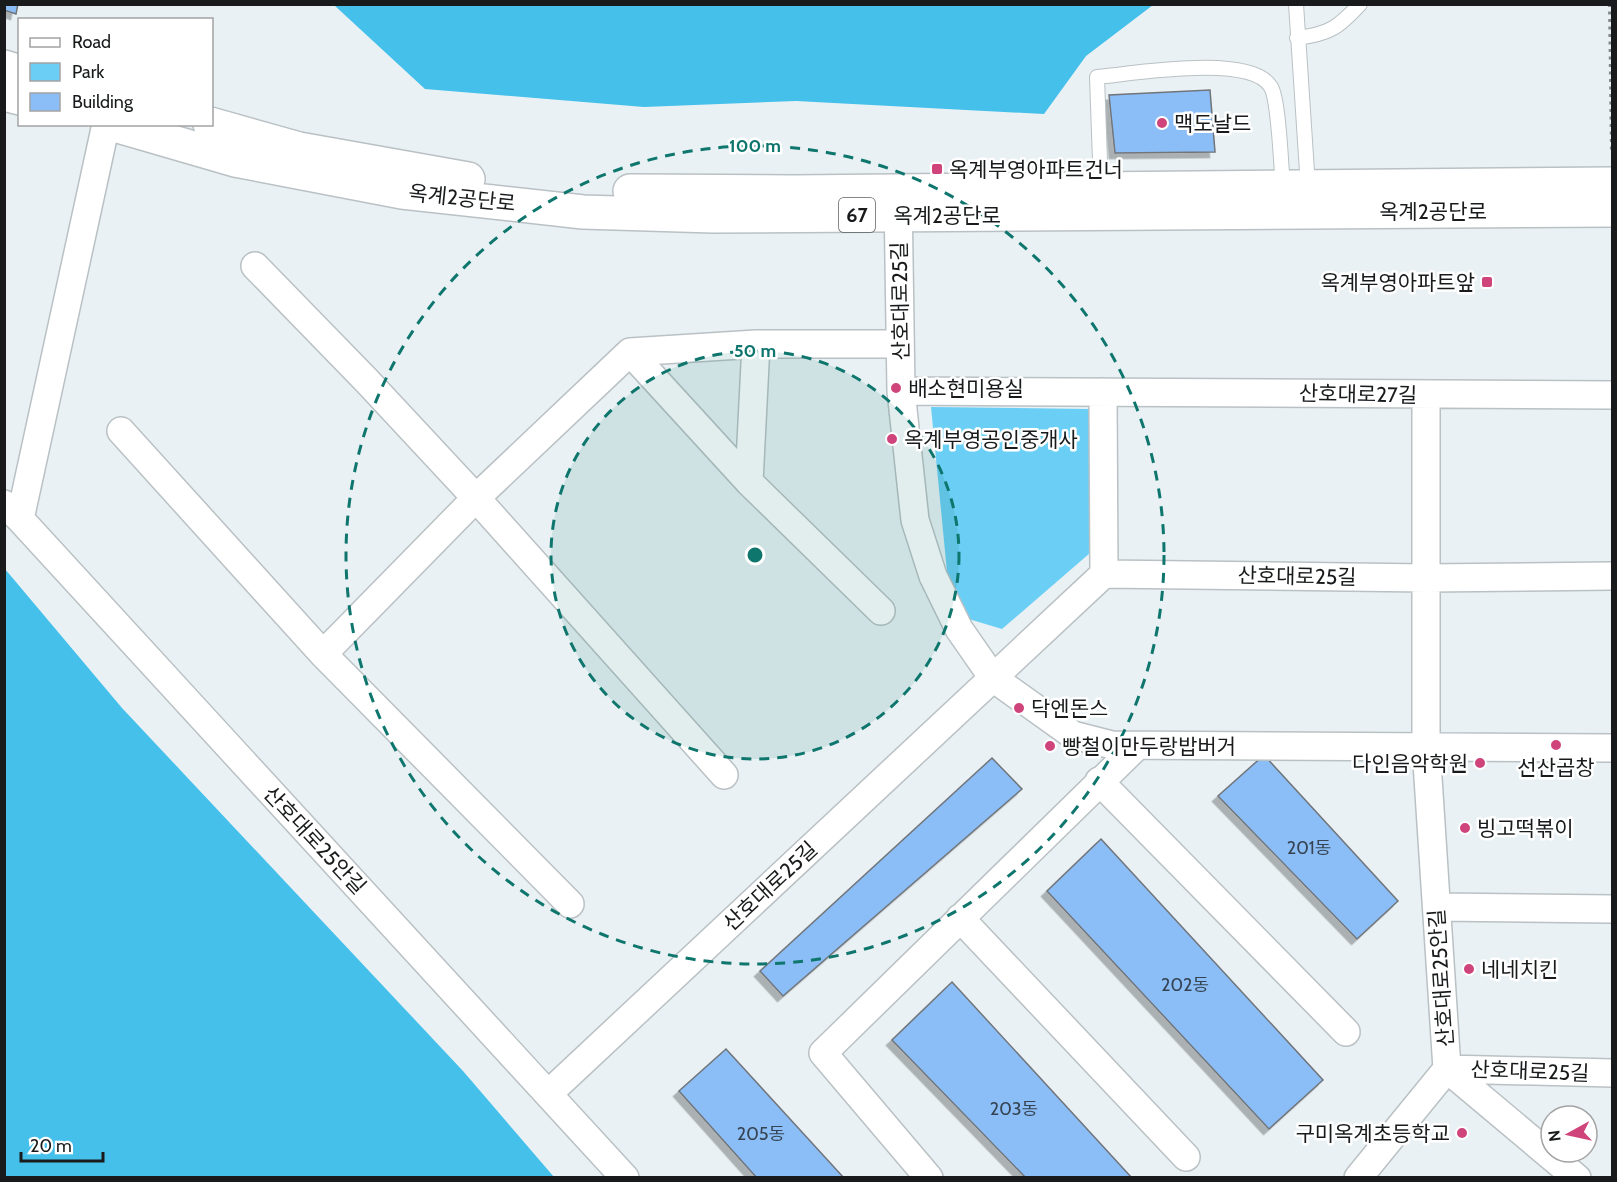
<svg xmlns="http://www.w3.org/2000/svg" width="1617" height="1182" font-family="Cabin,'Noto Sans KR',sans-serif">
<style>
.green{fill:#6bcff5}
.forest{fill:#44c0eb}
.building{fill:#8bbef7;stroke:#71757a;stroke-width:1.5;filter:url(#shadow)}
.lines{fill:none;stroke-linecap:round;stroke-linejoin:round}
.lane-casing{stroke:#bac1c4;stroke-width:16}
.street-casing{stroke:#bac1c4;stroke-width:30}
.primary-casing{stroke:#bac1c4;stroke-width:36}
.path{stroke:#84898b;stroke-width:4;stroke-dasharray:3 4.5;stroke-linecap:butt}
.lane{stroke:#fff;stroke-width:14}
.street{stroke:#fff;stroke-width:27}
.primary{stroke:#fff;stroke-width:33}
.ring{fill:none;stroke:#0f766e;stroke-width:3;stroke-dasharray:10 8}
.poi-dot{fill:#ce447b;stroke:#fff;stroke-width:2}
.labels{text-anchor:middle;dominant-baseline:central;stroke-width:5;stroke-linejoin:round;paint-order:stroke}
.number-label{font-size:18px;fill:#354352}
.shield{fill:#fff;stroke:#5d5f5f;stroke-width:1.5}
.shield-label{font-size:20px;font-weight:bold;fill:#181a1b}
.poi-label{font-size:21px;fill:#181a1b;stroke:#fff;text-anchor:start}
.street-label{font-size:21px;fill:#181a1b;stroke:#fff}
.centre{fill:#0f766e;stroke:#fff;stroke-width:3}
.ring-label{font-size:18px;text-anchor:middle;font-weight:bold;fill:#0f766e;stroke:#fff;stroke-width:5;stroke-linejoin:round;paint-order:stroke}
</style>
<defs>
<filter id="shadow"><feDropShadow dx="-5.5" dy="5.5" stdDeviation="0" flood-color="#0004"/></filter>
</defs>
<rect width="100%" height="100%" fill="#e9f1f4"/>
<path class="green" d="M 931,407 L 1089,409 L 1090,553 L 1002,629 L 962,617 L 947,572 Z"/>
<path class="forest" d="M 334,5 L 1153,5 L 1086,56 L 1044,114 L 796,101 L 644,107 L 425,89 Z
M 5,569 L 122,708 L 463,1071 L 554,1177 L 5,1177 Z"/>
<path class="building" d="M 4,4 L 18,4 L 16,14 L 4,10 Z
M 1210,90 L 1215,152 L 1115,153 L 1109,95 Z
M 1264,755 L 1398,901 L 1357,939 L 1218,796 Z
M 992,758 L 1022,789 L 783,996 L 760,971 Z
M 1101,839 L 1323,1080 L 1269,1129 L 1047,891 Z
M 952,982 L 1132,1178 L 1026,1178 L 892,1040 Z
M 726,1049 L 844,1178 L 757,1178 L 679,1091 Z"/>
<g class="lines">
<defs>
<path id="lane" d="M 1296,4 L 1308,187
M 1297,38 C 1329,34 1338,28 1360,4
M 1101,189 L 1097,77 C 1132,74 1251,53 1271,87 C 1279,101 1281,167 1283,187"/>
<path id="street" d="M 898,195 L 901,391 L 915,520 L 933,576 L 959,629 L 993,678 L 1073,735 L 1112,745 L 1612,748
M 255,266 L 367,381 L 476,498 L 724,775
M 756,344 L 749,482 L 881,611
M 630,352 L 749,482
M 901,391 L 1612,395
M 1103,392 L 1104,574
M 121,431 L 323,654
M 4,504 L 20,519 L 625,1178
M 20,519 L 106,124
M 1099,781 L 1346,1032
M 570,904 L 323,654 L 476,498 L 630,352 L 756,344 L 900,344
M 1437,907 L 1612,909
M 960,918 L 1186,1157
M 1447,1069 L 1577,1178
M 1447,1069 L 1612,1073
M 548,1094 L 1104,574 L 1427,578 L 1612,576
M 929,1178 L 823,1053 L 1137,746
M 1358,1178 L 1447,1069 L 1426,747 L 1426,395"/>
<path id="primary" d="M 4,67 L 20,72
M 4,94 L 20,98
M 111,124 L 235,160 L 402,192 L 583,212 L 713,216 L 1612,210
M 210,124 L 299,149 L 468,179
M 630,191 L 794,192 L 1612,184"/>
</defs>
<use href="#lane" class="lane-casing"/>
<use href="#street" class="street-casing"/>
<use href="#primary" class="primary-casing"/>
<path class="path" d="M 1610,4 L 1612,153"/>
<use href="#lane" class="lane"/>
<use href="#street" class="street"/>
<use href="#primary" class="primary"/>
</g>
<circle cx="755" cy="555" r="204" fill="#0f766e" fill-opacity=".12"/>
<g class="ring">
<circle cx="755" cy="555" r="204"/>
<circle cx="755" cy="555" r="409"/>
</g>
<g class="poi-dot">
<circle cx="1162" cy="123" r="6"/>
<rect x="931" y="163" width="12" height="12" rx="3"/>
<rect x="1481" y="276" width="12" height="12" rx="3"/>
<circle cx="896" cy="388" r="6"/>
<circle cx="892" cy="439" r="6"/>
<circle cx="1019" cy="708" r="6"/>
<circle cx="1556" cy="745" r="6"/>
<circle cx="1050" cy="746" r="6"/>
<circle cx="1480" cy="763" r="6"/>
<circle cx="1465" cy="828" r="6"/>
<circle cx="1469" cy="969" r="6"/>
<circle cx="1462" cy="1133" r="6"/>
</g>
<g class="labels">
<g class="number-label">
<text x="1309" y="848">201동</text>
<text x="1185" y="985">202동</text>
<text x="1014" y="1109">203동</text>
<text x="761" y="1134">205동</text>
</g>
<rect class="shield" x="839" y="198" width="36" height="34" rx="4.5"/>
<g class="shield-label">
<text x="857" y="215">67</text>
</g>
<g class="poi-label">
<text x="1174" y="123">맥도날드</text>
<text x="949" y="169">옥계부영아파트건너</text>
<text x="1475" y="282" text-anchor="end">옥계부영아파트앞</text>
<text x="908" y="388">배소현미용실</text>
<text x="904" y="439">옥계부영공인중개사</text>
<text x="1031" y="708">닥엔돈스</text>
<text x="1062" y="746">빵철이만두랑밥버거</text>
<text x="1468" y="763" text-anchor="end">다인음악학원</text>
<text x="1556" y="767" text-anchor="middle">선산곱창</text>
<text x="1477" y="828">빙고떡볶이</text>
<text x="1481" y="969">네네치킨</text>
<text x="1450" y="1133" text-anchor="end">구미옥계초등학교</text>
</g>
<g class="street-label">
<text transform="translate(462 198) rotate(6)">옥계2공단로</text>
<text x="1433" y="211">옥계2공단로</text>
<text x="947" y="215">옥계2공단로</text>
<text transform="translate(900 301) rotate(-91)">산호대로25길</text>
<text transform="translate(1358 394) rotate(1)">산호대로27길</text>
<text transform="translate(1297 576) rotate(1)">산호대로25길</text>
<text transform="translate(315 840) rotate(47)">산호대로25안길</text>
<text transform="translate(770 886) rotate(-43)">산호대로25길</text>
<text transform="translate(1441 978) rotate(-94)">산호대로25안길</text>
<text transform="translate(1530 1071) rotate(2)">산호대로25길</text>
</g>
</g>
<circle cx="755" cy="555" r="9" class="centre"/>
<g class="ring-label">
<text x="755" y="152">100 m</text>
<text x="755" y="357">50 m</text>
</g>
<rect width="1617" height="1182" fill="none" stroke="#181a1b" stroke-width="12"/>
<rect x="18" y="18" width="195" height="108" fill="#ffffff" stroke="#a3a3a4" stroke-width="1.5"/>
<rect x="30" y="38" width="30" height="9" fill="#ffffff" stroke="#a3a3a4" stroke-width="1.5"/>
<text x="72" y="48" font-size="18" fill="#181a1b">Road</text>
<rect x="30" y="63" width="30" height="18" fill="#6bcff5" stroke="#a3a3a4" stroke-width="1.5"/>
<text x="72" y="78" font-size="18" fill="#181a1b">Park</text>
<rect x="30" y="93" width="30" height="18" fill="#8bbef7" stroke="#a3a3a4" stroke-width="1.5"/>
<text x="72" y="108" font-size="18" fill="#181a1b">Building</text>
<g transform="translate(1569 1134) rotate(262)"><circle r="28" fill="#ffffff" stroke="#a3a3a4" stroke-width="1.5"/>
<path d="M0-4.5L10 22L0 15L-10 22Z" fill="#ce447b"/>
<text y="-9" font-size="16" font-weight="bold" text-anchor="middle" fill="#181a1b">N</text>
</g>
<path d="M21 1152v9h82v-9" fill="none" stroke="#181a1b" stroke-width="3"/>
<text x="30" y="1152" font-size="18" fill="#181a1b" stroke="#ffffff" stroke-width="4.5" paint-order="stroke">20 m</text>
</svg>
